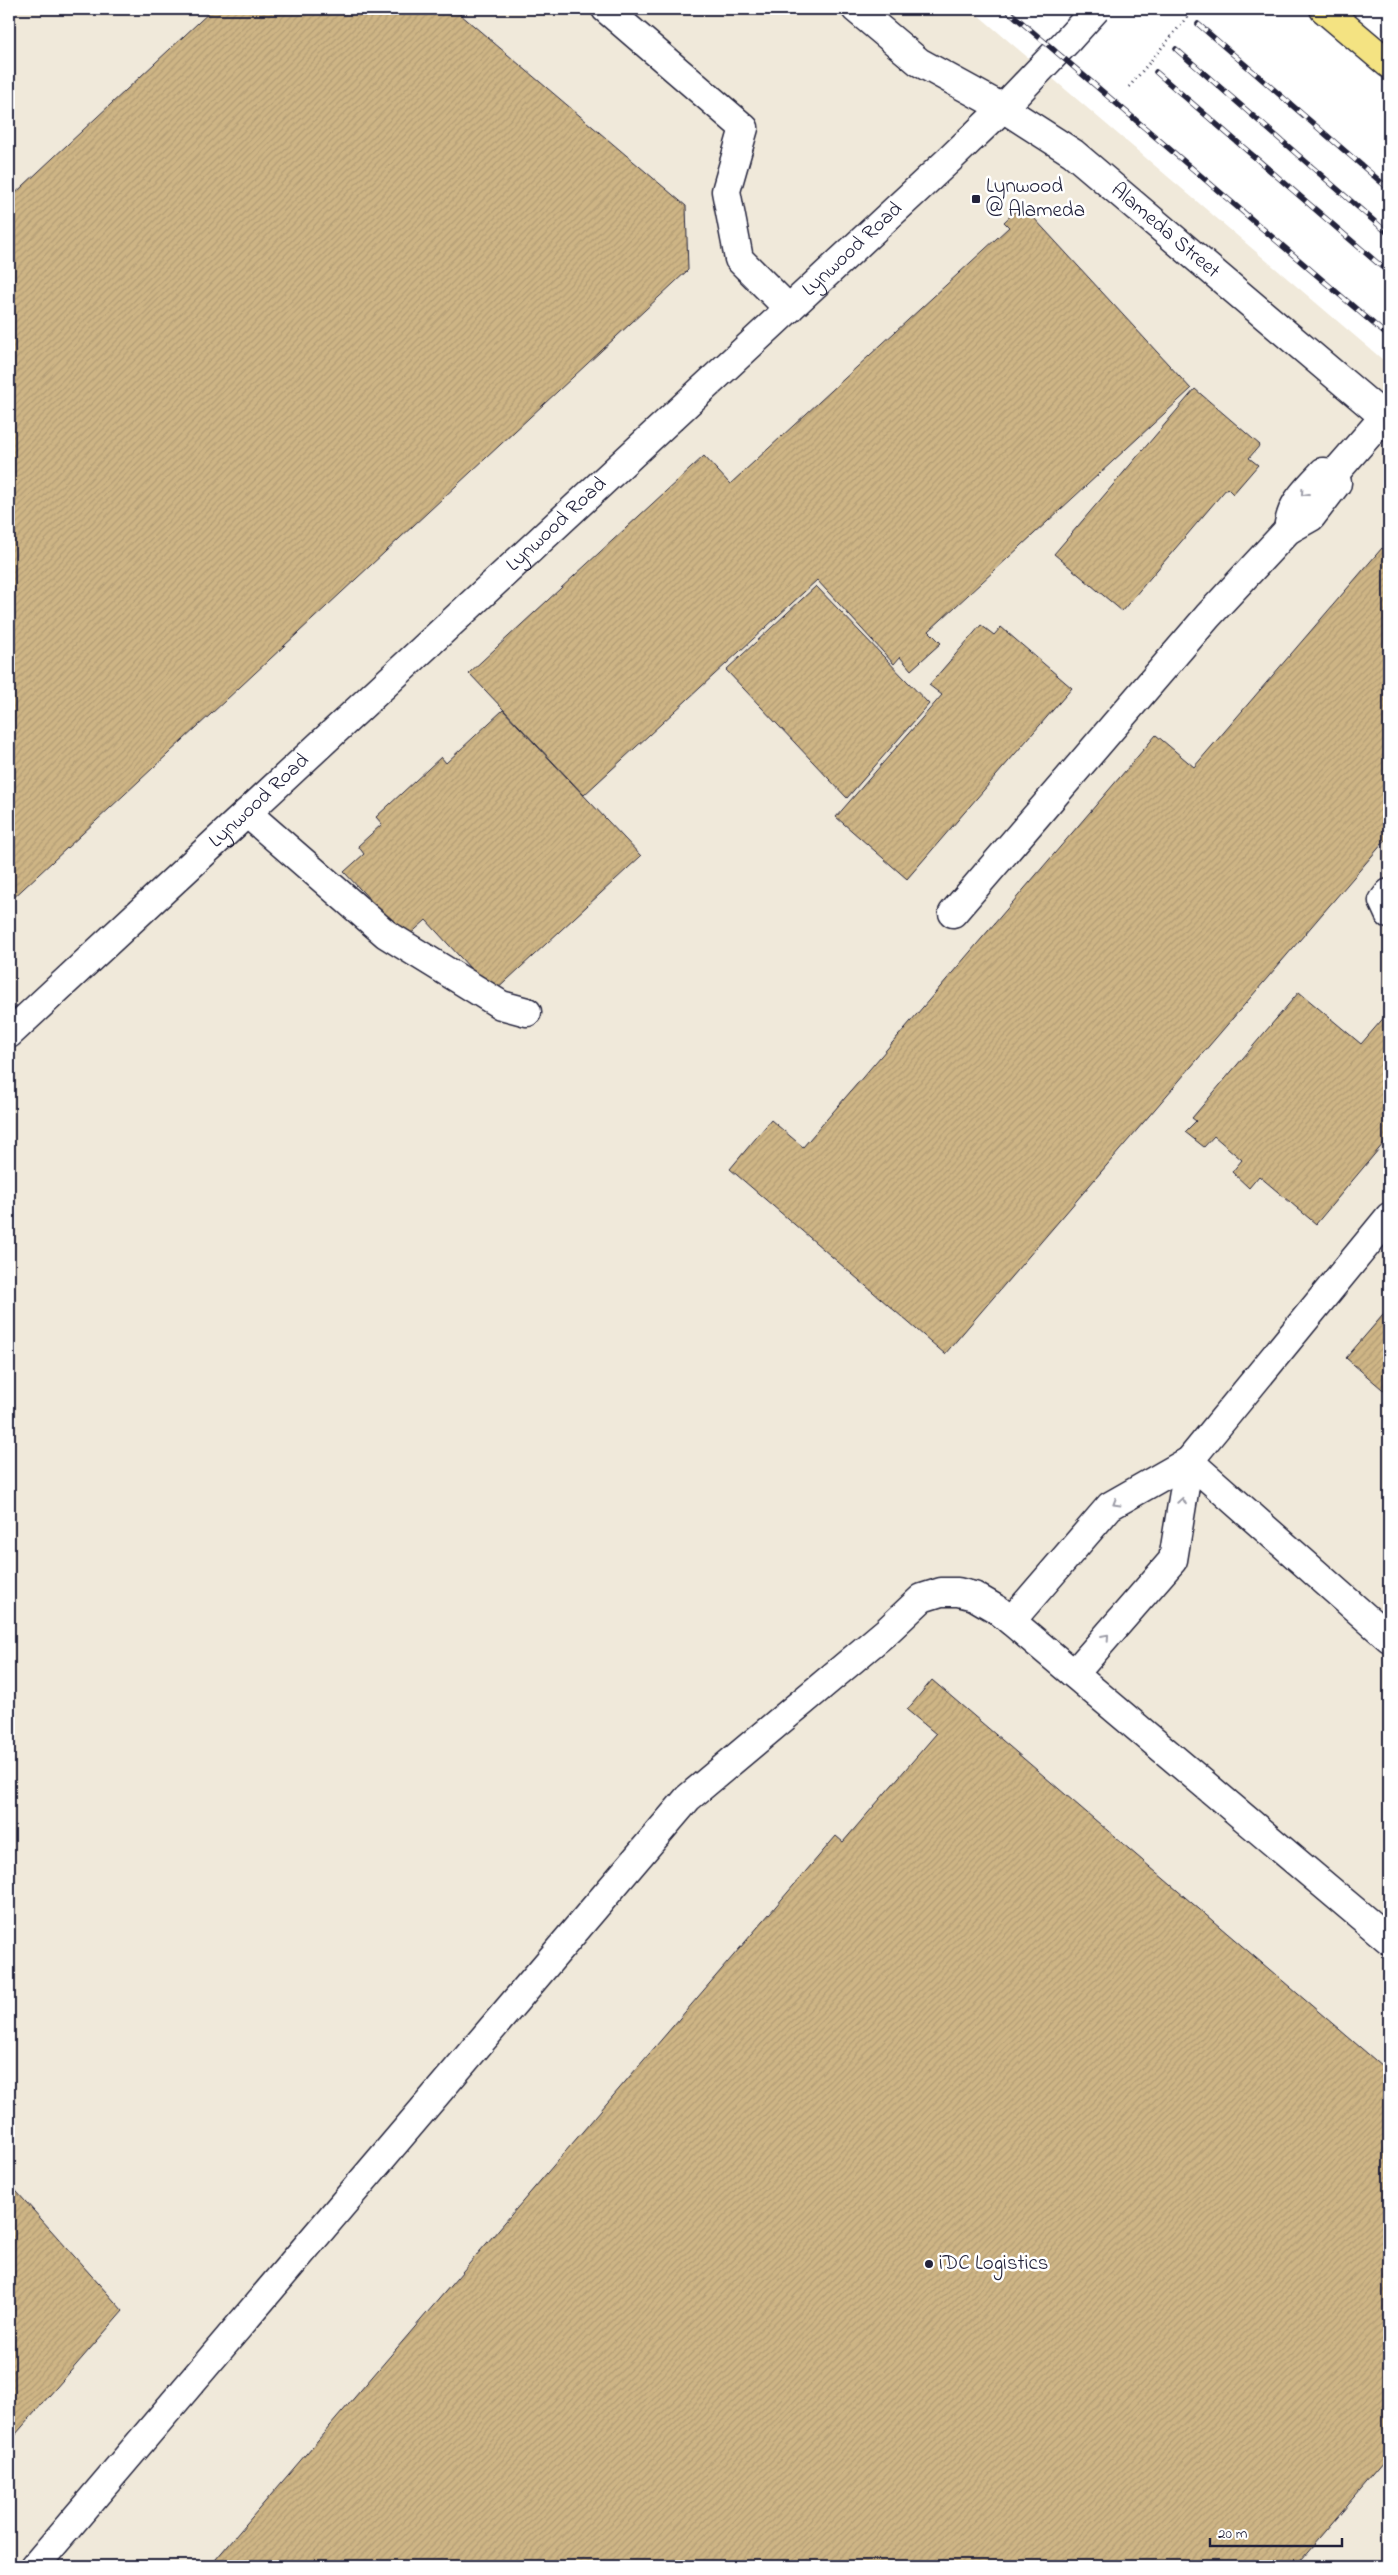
<svg xmlns="http://www.w3.org/2000/svg" width="1398" height="2575" font-family="'Indie Flower',sans-serif">
<style>
.built{fill:#f0e9da}
.building{fill:url(#building-hatch);stroke:#22223b}
.lines{fill:none;stroke-linecap:round;stroke-linejoin:round}
.minor-casing{stroke:#22223b;stroke-width:31}
.major-casing{stroke:#22223b;stroke-width:31}
.path{stroke:#22223b;stroke-width:3;stroke-dasharray:1 4;stroke-linecap:butt}
.minor{stroke:#fff;stroke-width:28}
.major{stroke:#f4e382;stroke-width:28}
.rail-casing{stroke:#22223b;stroke-width:5.5}
.rail{stroke:#fff;stroke-width:4;stroke-dasharray:11;stroke-linecap:butt}
.minor-bridge-casing{stroke:#22223b;stroke-width:31;stroke-linecap:butt}
.minor-bridge{stroke:#fff;stroke-width:28}
.oneway{stroke:#9c9ca7}
.poi-dot{fill:#22223b;stroke:#fff;stroke-width:2}
.labels{text-anchor:middle;dominant-baseline:central;stroke-width:5;stroke-linejoin:round;paint-order:stroke}
.poi-label{font-size:21px;fill:#22223b;stroke:#fff;text-anchor:start}
.street-label{font-size:21px;fill:#22223b;stroke:#fff}
</style>
<defs>
<pattern id="building-hatch" width="6" height="6" patternUnits="userSpaceOnUse" patternTransform="scale(1.25)"><rect width="6" height="6" fill="#ceb585"/><path d="M-1 1l2-2M0 6l6-6M5 7l2-2" fill="none" stroke="#b19b74"/></pattern>
</defs>
<rect width="100%" height="100%" fill="#fff"/>
<filter id="ink" filterUnits="userSpaceOnUse"><feTurbulence type="fractalNoise" baseFrequency=".02" numOctaves="2"/><feDisplacementMap in="SourceGraphic" scale="10" xChannelSelector="R" yChannelSelector="G"/><feConvolveMatrix kernelMatrix="1 2 1 2 8 2 1 2 1" color-interpolation-filters="sRGB"/></filter>
<g filter="url(#ink)">
<path class="built" d="M 9,9 L 971,9 L 1389,365 L 1389,2566 L 9,2566 Z"/>
<path class="building" d="M 213,9 L 454,9 L 686,206 L 688,270 L 9,902 L 9,199 Z
M 1022,205 L 1191,389 L 929,631 L 941,643 L 911,670 L 900,657 L 894,664 L 817,580 L 584,795 L 469,673 L 704,456 L 730,484 L 1009,227 L 1004,222 Z
M 1195,389 L 1260,445 L 1249,458 L 1258,465 L 1233,494 L 1227,488 L 1122,611 L 1054,554 Z
M 1382,548 L 1389,554 L 1389,836 L 945,1354 L 730,1169 L 771,1120 L 803,1147 L 1156,735 L 1194,767 Z
M 816,586 L 929,704 L 847,798 L 726,670 Z
M 981,625 L 994,635 L 1001,627 L 1072,688 L 907,879 L 836,817 L 942,695 L 929,685 Z
M 503,710 L 641,856 L 493,993 L 426,920 L 406,938 L 344,872 L 364,854 L 358,846 L 382,824 L 376,817 L 441,757 L 446,763 Z
M 1299,992 L 1361,1044 L 1387,1014 L 1389,1016 L 1389,1137 L 1316,1224 L 1259,1176 L 1249,1188 L 1232,1172 L 1242,1160 L 1214,1136 L 1204,1147 L 1185,1132 L 1196,1121 L 1192,1118 Z
M 1389,1308 L 1389,1395 L 1346,1358 Z
M 932,1680 L 1389,2072 L 1389,2456 L 1295,2566 L 210,2566 L 836,1836 L 843,1842 L 936,1734 L 907,1710 Z
M 9,2183 L 123,2311 L 9,2442 Z"/>
<g class="lines">
<defs>
<g id="minor">
<path d="M 606,9 L 744,128 L 726,191 L 739,259 L 789,309"/>
<path id="s1" d="M 856,9 L 919,62 L 1003,108 L 1073,153 L 1389,421"/>
<path d="M 1335,473 L 1384,417"/>
<path d="M 1288,530 C 1291,502 1305,492 1323,472 L 1335,473"/>
<path d="M 247,813 L 386,934 L 501,1005 L 527,1012"/>
<path d="M 1389,893 L 1383,901 L 1389,914"/>
<path d="M 953,913 L 1208,616 L 1288,530 L 1311,517 L 1337,483 L 1335,473"/>
<path id="s2" d="M 9,1034 L 950,159 L 1003,108 L 1068,40"/>
<path d="M 1189,1461 L 1389,1638"/>
<path d="M 1011,1621 L 1110,1506 L 1189,1461 L 1389,1217"/>
<path d="M 1074,1674 L 1173,1560 L 1189,1461"/>
<path d="M 35,2566 L 688,1798 L 887,1631 L 922,1598 L 941,1592 L 958,1592 L 974,1596 L 998,1610 L 1389,1940"/>
</g>
<path id="major" d="M 1324,9 L 1389,64"/>
</defs>
<use href="#minor" class="minor-casing"/>
<use href="#major" class="major-casing"/>
<path class="path" d="M 1129,87 L 1194,9"/>
<use href="#minor" class="minor"/>
<use href="#major" class="major"/>
<defs>
<path id="rail" d="M 1006,9 L 1389,337
M 1198,24 L 1389,189
M 1176,49 L 1389,234
M 1156,72 L 1389,273"/>
</defs>
<use href="#rail" class="rail-casing"/>
<use href="#rail" class="rail"/>
<defs>
<path id="minor-bridge" d="M 1068,40 L 1096,9"/>
</defs>
<use href="#minor-bridge" class="minor-bridge-casing"/>
<use href="#minor-bridge" class="minor-bridge"/>
</g>
<defs><path id="oneway-chevron" d="M-2-3.5L2.5 0L-2 3.5" fill="none" stroke-width="1.6" stroke-linecap="round" stroke-linejoin="round" transform="scale(1.25)"/></defs>
<g class="oneway">
<use href="#oneway-chevron" transform="translate(1304 493) rotate(132)"/>
<use href="#oneway-chevron" transform="translate(1182 1501) rotate(-81)"/>
<use href="#oneway-chevron" transform="translate(1116 1503) rotate(149)"/>
<use href="#oneway-chevron" transform="translate(1106 1637) rotate(-49)"/>
</g>
</g>
<g class="poi-dot">
<rect x="971" y="194" width="10" height="10" rx="2.5"/>
<circle cx="929" cy="2264" r="5"/>
</g>
<g class="labels">
<g class="poi-label">
<text x="986" y="187">Lynwood<tspan x="986" dy="24">@ Alameda</tspan></text>
<text x="939" y="2264">iDC Logistics</text>
</g>
<g class="street-label">
<text stroke="none"><textPath href="#s1" startOffset="382">Alameda Street</textPath></text>
<text stroke="none"><textPath href="#s2" startOffset="1152">Lynwood Road</textPath></text>
<text stroke="none"><textPath href="#s2" startOffset="748">Lynwood Road</textPath></text>
<text stroke="none"><textPath href="#s2" startOffset="342">Lynwood Road</textPath></text>
</g>
</g>
<rect width="1398" height="2575" fill="none" stroke="#fff" stroke-width="30"/>
<rect x="15" y="15" width="1368" height="2545" fill="none" stroke="#22223b" stroke-width="2" filter="url(#ink)"/>
<path d="M1210 2538v8h132v-8" fill="none" stroke="#22223b" stroke-width="2.5"/>
<text x="1218" y="2538" font-size="15" fill="#22223b" stroke="#ffffff" stroke-width="4" paint-order="stroke">20 m</text>
</svg>
